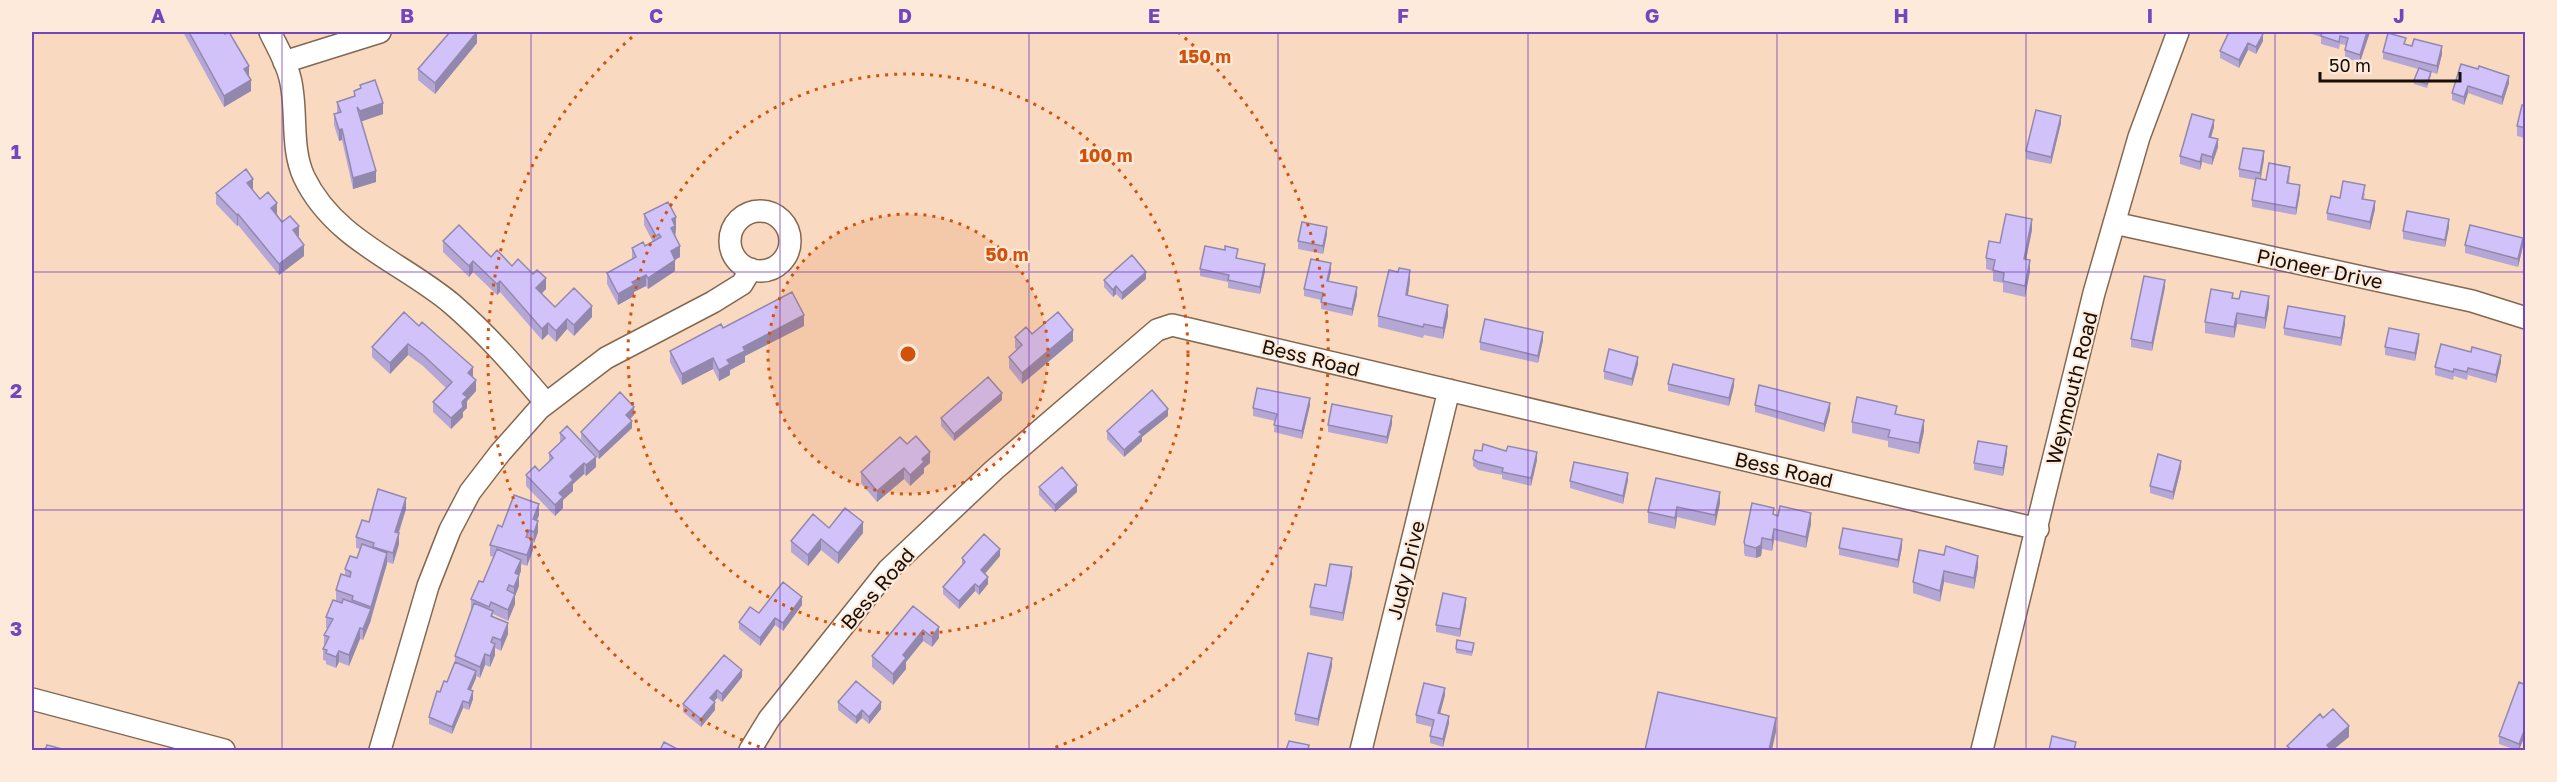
<svg xmlns="http://www.w3.org/2000/svg" width="2557" height="782" font-family="'Golos Text',sans-serif">
<style>
.lines{fill:none;stroke-linecap:round;stroke-linejoin:round}
.minor-casing{stroke:#836851;stroke-width:24}
.minor{stroke:#fff;stroke-width:21}
.wall{fill:#b4a7d6}
.shaded-wall{fill:#9288ae}
.building{fill:#d1c2f9;stroke:#9288ae;stroke-width:1.5}
.grid{fill:none;stroke:#7446be;stroke-width:1.5;stroke-opacity:0.55}
.ring{fill:none;stroke:#d3520b;stroke-width:3;stroke-dasharray:3 6}
.labels{text-anchor:middle;dominant-baseline:central;stroke-width:4.5;stroke-linejoin:round;paint-order:stroke}
.street-label{font-size:20px;fill:#180e05;stroke:#fdeadb}
.centre{fill:#d3520b;stroke:#fdeadb;stroke-width:3}
.ring-label{font-size:18px;text-anchor:middle;font-weight:bold;fill:#d3520b;stroke:#fdeadb;stroke-width:4.5;stroke-linejoin:round;paint-order:stroke}
.neatline{fill:none;stroke:#7446be;stroke-width:2}
.grid-label{font-size:20px;text-anchor:middle;font-weight:bold;fill:#7446be}
</style>
<rect width="100%" height="100%" fill="#f9dac1"/>
<g class="lines">
<defs>
<path id="minor" d="M 270,32 C 277,47 286,61 290,78 C 298,109 290,147 304,177 C 334,240 402,262 452,304 C 487,334 516,368 546,403
M 284,62 L 380,32
M730 241a30 30 0 1 1 60 0a30 30 0 1 1-60 0Z
M 2114,223 L 2472,301 L 2526,318
M 32,699 L 224,750
M 380,750 L 428,586 L 450,530 L 470,492 L 500,453 L 539,409 L 606,358 L 713,302 L 742,284 L 751,269
M 750,750 L 769,719 L 888,570 L 994,470 L 1157,330 L 1172,325 L 2038,529
M 1361,750 L 1449,390
M 1982,750 L 2094,293 L 2139,137 L 2178,32"/>
</defs>
<use href="#minor" class="minor-casing"/>
<use href="#minor" class="minor"/>
</g>
<path class="wall" d="M 183,32 L 223,32 L 249,76 L 251,91 L 224,107 Z
M 477,32 L 477,43 L 435,94 L 418,80 L 418,69 Z
M 2259,32 L 2263,41 L 2256,54 L 2248,50 L 2239,68 L 2220,58 L 2220,51 Z
M 2309,32 L 2370,32 L 2360,62 L 2345,58 L 2345,50 L 2346,45 L 2340,44 L 2339,49 L 2321,44 L 2321,37 L 2309,33 Z
M 2406,45 L 2442,54 L 2437,74 L 2431,72 L 2431,76 L 2427,88 L 2414,84 L 2414,80 L 2418,69 L 2383,59 L 2383,52 Z
M 2461,64 L 2509,83 L 2502,105 L 2468,93 L 2464,105 L 2452,100 L 2452,93 Z
M 360,85 L 383,114 L 361,121 L 376,182 L 353,189 L 342,140 L 339,141 L 334,125 L 334,114 L 337,113 L 337,102 L 354,96 L 354,91 L 360,89 Z
M 2526,106 L 2526,147 L 2525,138 L 2517,136 L 2517,126 Z
M 2061,123 L 2051,164 L 2026,159 L 2026,151 Z
M 2214,127 L 2211,138 L 2218,147 L 2212,165 L 2202,162 L 2200,170 L 2180,164 L 2180,156 Z
M 2264,159 L 2261,179 L 2266,180 L 2290,175 L 2289,183 L 2300,193 L 2296,215 L 2252,207 L 2252,200 L 2255,180 L 2239,177 L 2239,169 Z
M 253,190 L 260,199 L 277,214 L 282,222 L 298,237 L 304,256 L 279,275 L 238,225 L 237,226 L 216,204 L 216,193 Z
M 2365,193 L 2364,199 L 2375,209 L 2370,230 L 2327,220 L 2327,213 L 2340,198 Z
M 644,214 L 676,228 L 675,237 L 680,257 L 675,260 L 675,271 L 648,289 L 646,286 L 634,292 L 634,296 L 618,305 L 607,284 L 607,273 L 632,259 L 632,248 L 645,246 L 653,242 L 644,225 Z
M 2449,227 L 2445,247 L 2403,239 L 2403,231 Z
M 2032,230 L 2026,259 L 2030,271 L 2025,297 L 2003,292 L 2003,283 L 1993,281 L 1993,271 L 1986,269 L 1986,258 L 2000,243 Z
M 1327,234 L 1323,254 L 1298,249 L 1298,241 Z
M 443,241 L 491,257 L 512,266 L 546,289 L 541,294 L 555,307 L 592,317 L 574,336 L 567,329 L 556,342 L 548,334 L 542,340 L 500,292 L 497,295 L 473,272 L 469,277 L 443,252 Z
M 2465,245 L 2523,246 L 2518,267 L 2465,253 Z
M 1237,258 L 1265,271 L 1260,294 L 1228,288 L 1228,282 L 1200,276 L 1200,269 Z
M 1331,271 L 1329,281 L 1357,295 L 1352,316 L 1321,309 L 1321,300 L 1304,296 L 1304,289 Z
M 1146,279 L 1122,300 L 1116,294 L 1113,297 L 1104,287 L 1104,280 Z
M 1410,281 L 1408,296 L 1448,316 L 1443,339 L 1424,335 L 1423,338 L 1378,327 L 1378,316 Z
M 2165,287 L 2152,351 L 2131,347 L 2131,339 Z
M 2233,298 L 2269,307 L 2265,329 L 2237,324 L 2234,338 L 2205,333 L 2205,322 Z
M 404,312 L 473,378 L 476,391 L 467,401 L 467,408 L 463,412 L 463,417 L 451,429 L 433,412 L 433,402 L 446,388 L 423,366 L 408,355 L 390,374 L 372,357 L 372,347 Z
M 2345,324 L 2341,346 L 2284,335 L 2284,328 Z
M 804,326 L 745,356 L 745,362 L 730,370 L 730,375 L 719,381 L 713,369 L 682,385 L 670,362 L 670,351 L 723,328 Z
M 1032,334 L 1073,341 L 1022,384 L 1009,368 L 1009,357 L 1017,350 L 1015,348 L 1015,337 Z
M 1543,340 L 1538,363 L 1480,350 L 1480,342 Z
M 2419,341 L 2415,361 L 2385,355 L 2385,347 Z
M 2471,352 L 2501,362 L 2496,383 L 2468,375 L 2467,380 L 2454,376 L 2453,380 L 2435,375 L 2435,367 Z
M 1638,364 L 1632,386 L 1604,379 L 1604,371 Z
M 1668,384 L 1734,386 L 1729,406 L 1668,391 Z
M 1002,400 L 954,441 L 941,426 L 941,418 Z
M 1310,405 L 1302,439 L 1274,432 L 1275,421 L 1253,416 L 1253,408 Z
M 1755,405 L 1830,410 L 1824,432 L 1755,412 Z
M 1897,414 L 1924,431 L 1919,454 L 1888,447 L 1888,441 L 1852,433 L 1852,422 Z
M 634,415 L 630,419 L 632,428 L 599,459 L 581,439 L 581,432 Z
M 1168,416 L 1142,437 L 1142,441 L 1124,457 L 1107,439 L 1107,431 Z
M 1392,424 L 1387,444 L 1328,432 L 1328,425 Z
M 560,433 L 596,467 L 586,476 L 584,474 L 573,484 L 573,491 L 563,500 L 563,508 L 555,516 L 526,486 L 526,475 L 539,471 L 549,461 L 549,453 L 560,443 Z
M 907,444 L 930,463 L 924,468 L 924,473 L 910,486 L 904,479 L 877,502 L 861,483 L 861,472 Z
M 1482,451 L 1506,451 L 1537,460 L 1531,486 L 1502,479 L 1502,475 L 1478,470 L 1473,466 L 1473,459 Z
M 2007,453 L 2003,476 L 1974,470 L 1974,463 Z
M 2181,468 L 2173,500 L 2150,493 L 2150,486 Z
M 1656,478 L 1720,503 L 1715,526 L 1677,517 L 1675,529 L 1648,523 L 1648,512 Z
M 1628,480 L 1623,504 L 1570,488 L 1570,481 Z
M 1039,487 L 1077,492 L 1055,512 L 1039,495 Z
M 406,509 L 399,533 L 399,544 L 393,564 L 387,562 L 371,620 L 363,640 L 360,639 L 349,666 L 339,662 L 336,668 L 326,664 L 326,661 L 323,660 L 323,649 L 324,646 L 324,635 L 328,628 L 326,628 L 326,617 L 336,601 L 336,590 L 345,575 L 345,569 L 357,558 L 360,549 L 356,548 L 356,537 L 369,522 Z
M 539,515 L 537,521 L 538,532 L 534,543 L 533,542 L 533,550 L 527,566 L 521,564 L 521,571 L 519,575 L 519,586 L 515,596 L 515,604 L 508,621 L 493,614 L 493,617 L 508,634 L 501,651 L 495,648 L 495,655 L 490,667 L 485,665 L 480,678 L 476,676 L 476,678 L 471,690 L 473,699 L 469,710 L 463,708 L 452,734 L 429,724 L 429,717 L 440,692 L 447,682 L 455,663 L 455,656 L 472,610 L 471,610 L 471,599 L 483,582 L 494,557 L 490,556 L 490,545 L 502,527 Z
M 1774,515 L 1811,524 L 1806,548 L 1774,540 L 1772,551 L 1762,549 L 1761,556 L 1756,558 L 1745,556 L 1744,553 L 1744,542 Z
M 829,528 L 863,533 L 838,564 L 821,550 L 808,566 L 791,552 L 791,541 Z
M 1902,547 L 1898,568 L 1839,555 L 1839,548 Z
M 1944,555 L 1978,567 L 1974,589 L 1944,582 L 1940,602 L 1913,593 L 1913,582 Z
M 1000,556 L 985,574 L 988,584 L 979,595 L 975,591 L 959,609 L 943,594 L 943,587 L 962,566 L 962,558 Z
M 1352,575 L 1343,621 L 1310,615 L 1310,607 L 1326,586 Z
M 802,605 L 783,631 L 775,625 L 760,646 L 739,629 L 739,622 L 759,613 Z
M 1466,605 L 1460,637 L 1436,632 L 1436,625 Z
M 913,606 L 939,638 L 932,647 L 923,641 L 906,662 L 906,669 L 893,685 L 872,667 L 872,656 Z
M 1474,647 L 1472,656 L 1456,653 L 1456,649 Z
M 1332,666 L 1318,726 L 1295,721 L 1295,714 Z
M 742,677 L 722,702 L 717,698 L 714,701 L 715,710 L 701,727 L 683,712 L 683,704 Z
M 2526,685 L 2526,733 L 2519,750 L 2516,750 L 2499,744 L 2499,736 Z
M 1445,695 L 1440,714 L 1449,723 L 1443,747 L 1430,743 L 1430,736 L 1432,727 L 1416,723 L 1416,715 Z
M 838,702 L 881,709 L 869,724 L 862,718 L 856,724 L 838,710 Z"/>
<path class="shaded-wall" d="M 477,32 L 477,43 L 435,94 L 435,83 Z
M 2367,32 L 2370,32 L 2360,62 L 2360,55 Z
M 2263,34 L 2263,41 L 2256,54 L 2256,47 Z
M 2248,43 L 2248,50 L 2239,68 L 2239,60 Z
M 2442,46 L 2442,54 L 2437,74 L 2437,66 Z
M 249,66 L 249,77 L 244,69 Z
M 2509,76 L 2509,83 L 2502,105 L 2502,97 Z
M 251,80 L 251,91 L 224,107 L 224,96 Z
M 2468,86 L 2468,93 L 2464,105 L 2464,97 Z
M 383,103 L 383,114 L 360,122 L 360,111 Z
M 2061,116 L 2061,123 L 2051,164 L 2051,157 Z
M 2214,120 L 2214,127 L 2209,144 L 2209,137 Z
M 342,129 L 342,140 L 339,141 L 339,130 Z
M 2218,139 L 2218,147 L 2212,165 L 2212,157 Z
M 2264,151 L 2264,159 L 2260,180 L 2260,173 Z
M 2202,154 L 2202,162 L 2200,170 L 2200,162 Z
M 376,171 L 376,182 L 353,189 L 353,178 Z
M 253,179 L 253,190 L 247,194 L 247,183 Z
M 2300,185 L 2300,193 L 2296,215 L 2296,208 Z
M 2375,201 L 2375,209 L 2370,230 L 2370,222 Z
M 277,203 L 277,214 L 271,219 L 271,208 Z
M 238,214 L 238,225 L 237,226 L 237,215 Z
M 676,217 L 676,228 L 675,237 L 671,228 L 672,219 Z
M 2032,219 L 2032,230 L 2024,270 L 2024,259 Z
M 2449,219 L 2449,227 L 2445,247 L 2445,240 Z
M 299,226 L 299,237 L 293,230 Z
M 1327,227 L 1327,234 L 1323,254 L 1323,246 Z
M 2523,238 L 2523,246 L 2518,267 L 2518,259 Z
M 304,245 L 304,256 L 279,275 L 279,264 Z
M 680,246 L 680,257 L 671,262 L 671,251 Z
M 675,260 L 675,271 L 648,289 L 648,278 Z
M 2030,260 L 2030,271 L 2025,297 L 2025,286 Z
M 473,261 L 473,272 L 469,277 L 469,266 Z
M 1331,263 L 1331,271 L 1327,288 L 1327,281 Z
M 1265,264 L 1265,271 L 1260,294 L 1260,287 Z
M 1410,270 L 1410,281 L 1406,306 L 1406,295 Z
M 1146,272 L 1146,279 L 1122,300 L 1122,293 Z
M 646,275 L 646,286 L 634,292 L 634,296 L 618,305 L 618,294 L 632,282 Z
M 546,278 L 546,289 L 536,299 L 536,288 Z
M 2165,280 L 2165,287 L 2152,351 L 2152,343 Z
M 500,281 L 500,292 L 497,295 L 497,284 Z
M 1116,286 L 1116,294 L 1113,297 L 1113,290 Z
M 1357,287 L 1357,295 L 1352,316 L 1352,309 Z
M 2269,296 L 2269,307 L 2265,329 L 2265,318 Z
M 1448,305 L 1448,316 L 1443,339 L 1443,328 Z
M 592,306 L 592,317 L 574,336 L 574,325 Z
M 2237,313 L 2237,324 L 2234,338 L 2234,327 Z
M 804,315 L 804,326 L 745,356 L 745,362 L 730,370 L 730,375 L 719,381 L 719,370 L 727,360 L 743,347 Z
M 2345,316 L 2345,324 L 2341,346 L 2341,338 Z
M 567,319 L 567,329 L 556,342 L 556,331 Z
M 548,323 L 548,334 L 542,340 L 542,329 Z
M 1073,330 L 1073,341 L 1022,384 L 1022,373 Z
M 1543,332 L 1543,340 L 1538,363 L 1538,356 Z
M 2419,334 L 2419,341 L 2415,361 L 2415,353 Z
M 408,344 L 408,355 L 390,374 L 390,363 Z
M 2501,355 L 2501,362 L 2496,383 L 2496,375 Z
M 1638,357 L 1638,364 L 1632,386 L 1632,379 Z
M 713,358 L 713,369 L 682,385 L 682,374 Z
M 473,367 L 473,378 L 468,373 Z
M 1734,379 L 1734,386 L 1729,406 L 1729,398 Z
M 476,380 L 476,391 L 467,401 L 467,408 L 463,412 L 463,417 L 451,429 L 451,418 L 462,402 L 463,394 Z
M 1002,393 L 1002,400 L 954,441 L 954,434 Z
M 1310,398 L 1310,405 L 1302,439 L 1302,431 Z
M 1830,403 L 1830,410 L 1824,432 L 1824,424 Z
M 634,407 L 634,415 L 626,423 L 626,415 Z
M 1168,409 L 1168,416 L 1142,437 L 1142,441 L 1124,457 L 1124,450 L 1139,432 Z
M 1392,416 L 1392,424 L 1387,444 L 1387,437 Z
M 1924,420 L 1924,431 L 1919,454 L 1919,443 Z
M 632,421 L 632,428 L 599,459 L 599,452 Z
M 2007,446 L 2007,453 L 2003,476 L 2003,468 Z
M 930,452 L 930,463 L 924,468 L 924,473 L 910,486 L 910,475 L 922,459 Z
M 1537,452 L 1537,460 L 1531,486 L 1531,478 Z
M 596,457 L 596,467 L 586,476 L 586,465 Z
M 2181,461 L 2181,468 L 2173,500 L 2173,492 Z
M 584,463 L 584,474 L 573,484 L 573,491 L 563,500 L 563,508 L 555,516 L 555,505 L 559,493 L 570,476 Z
M 904,468 L 904,479 L 877,502 L 877,491 Z
M 1628,473 L 1628,480 L 1623,504 L 1623,496 Z
M 1077,485 L 1077,492 L 1055,512 L 1055,505 Z
M 1720,492 L 1720,503 L 1715,526 L 1715,515 Z
M 406,498 L 406,509 L 395,543 L 395,532 Z
M 539,504 L 539,515 L 533,530 L 533,519 Z
M 1677,507 L 1677,517 L 1675,529 L 1675,518 Z
M 1811,513 L 1811,524 L 1806,548 L 1806,537 Z
M 538,521 L 538,532 L 534,543 L 534,532 Z
M 863,522 L 863,533 L 838,564 L 838,553 Z
M 1774,529 L 1774,540 L 1772,551 L 1772,540 Z
M 399,533 L 399,544 L 393,564 L 393,553 Z
M 1762,538 L 1762,549 L 1761,556 L 1756,558 L 1756,548 Z
M 533,539 L 533,550 L 527,566 L 527,555 Z
M 821,539 L 821,550 L 808,566 L 808,555 Z
M 1902,539 L 1902,547 L 1898,568 L 1898,560 Z
M 1000,549 L 1000,556 L 981,578 L 981,570 Z
M 387,553 L 387,564 L 371,618 L 371,607 Z
M 1978,556 L 1978,567 L 1974,589 L 1974,578 Z
M 521,560 L 521,571 L 515,584 L 515,573 Z
M 1352,567 L 1352,575 L 1343,621 L 1343,613 Z
M 1944,571 L 1944,582 L 1940,602 L 1940,591 Z
M 519,575 L 519,586 L 515,596 L 515,604 L 508,621 L 508,610 L 514,596 L 514,587 Z
M 988,577 L 988,584 L 979,595 L 979,587 Z
M 975,584 L 975,591 L 959,609 L 959,601 Z
M 802,597 L 802,605 L 783,631 L 783,623 Z
M 1466,598 L 1466,605 L 1460,637 L 1460,629 Z
M 371,609 L 371,620 L 363,640 L 363,629 Z
M 775,618 L 775,625 L 760,646 L 760,638 Z
M 508,623 L 508,634 L 501,651 L 501,640 Z
M 939,627 L 939,638 L 932,647 L 932,637 Z
M 360,628 L 360,639 L 349,666 L 349,655 Z
M 923,630 L 923,641 L 906,662 L 906,669 L 893,685 L 893,674 L 903,655 Z
M 495,644 L 495,655 L 490,667 L 490,656 Z
M 339,651 L 339,662 L 336,668 L 336,657 Z
M 485,654 L 485,665 L 480,678 L 480,667 Z
M 1332,658 L 1332,666 L 1318,726 L 1318,719 Z
M 742,670 L 742,677 L 722,702 L 722,694 Z
M 476,671 L 476,678 L 468,696 L 468,689 Z
M 1445,688 L 1445,695 L 1438,721 L 1438,713 Z
M 717,690 L 717,698 L 710,706 L 710,698 Z
M 473,691 L 473,699 L 469,710 L 469,703 Z
M 463,701 L 463,708 L 452,734 L 452,727 Z
M 715,702 L 715,710 L 701,727 L 701,719 Z
M 881,702 L 881,709 L 869,724 L 869,717 Z
M 862,710 L 862,718 L 856,724 L 856,717 Z
M 1449,716 L 1449,723 L 1443,747 L 1443,739 Z
M 1776,718 L 1776,732 L 1772,750 L 1769,750 Z
M 2349,726 L 2349,737 L 2333,750 L 2327,750 L 2327,745 Z
M 2526,726 L 2526,733 L 2519,750 L 2519,744 Z"/>
<path class="building" d="M 189,32 L 223,32 L 225,34 L 229,32 L 249,66 L 244,69 L 251,80 L 224,96 Z
M 450,32 L 477,32 L 435,83 L 418,69 Z
M 2229,32 L 2258,32 L 2263,34 L 2256,47 L 2248,43 L 2239,60 L 2220,51 Z
M 2322,32 L 2367,32 L 2360,55 L 2345,50 L 2348,38 L 2340,36 L 2339,42 L 2321,36 Z
M 2388,33 L 2406,38 L 2404,44 L 2412,46 L 2414,39 L 2442,46 L 2437,66 L 2383,52 Z
M 2461,64 L 2478,69 L 2479,66 L 2509,76 L 2502,97 L 2468,86 L 2464,97 L 2452,93 Z
M 2419,68 L 2431,72 L 2427,84 L 2414,80 Z
M 375,80 L 383,103 L 360,111 L 357,107 L 376,171 L 353,178 L 342,129 L 339,130 L 334,114 L 341,112 L 337,102 L 355,96 L 354,91 L 361,88 L 360,85 Z
M 2522,105 L 2526,106 L 2526,128 L 2517,126 Z
M 2036,110 L 2061,116 L 2051,157 L 2026,151 Z
M 2192,114 L 2214,120 L 2209,137 L 2218,139 L 2212,157 L 2202,154 L 2200,162 L 2180,156 Z
M 2243,148 L 2264,151 L 2260,173 L 2239,169 Z
M 2269,163 L 2290,167 L 2287,183 L 2300,185 L 2296,208 L 2252,200 L 2256,178 L 2266,180 Z
M 246,169 L 253,179 L 247,183 L 260,199 L 268,192 L 277,203 L 271,208 L 282,222 L 290,216 L 299,226 L 293,230 L 304,245 L 279,264 L 238,214 L 237,215 L 216,193 Z
M 2343,181 L 2365,185 L 2362,199 L 2375,201 L 2370,222 L 2327,213 L 2331,196 L 2340,198 Z
M 668,202 L 676,217 L 672,219 L 675,226 L 671,228 L 680,246 L 671,251 L 675,260 L 648,278 L 646,275 L 632,282 L 634,285 L 618,294 L 607,273 L 636,257 L 632,248 L 643,242 L 645,246 L 661,237 L 659,234 L 656,236 L 644,214 Z
M 2407,211 L 2449,219 L 2445,240 L 2403,231 Z
M 2006,214 L 2032,219 L 2024,259 L 2030,260 L 2025,286 L 2003,281 L 2004,273 L 1993,270 L 1995,260 L 1986,258 L 1989,241 L 2000,243 Z
M 1302,222 L 1327,227 L 1323,246 L 1298,241 Z
M 459,225 L 491,257 L 497,250 L 512,266 L 518,259 L 533,274 L 537,270 L 546,278 L 536,288 L 555,307 L 574,288 L 592,306 L 574,325 L 567,319 L 556,331 L 548,323 L 542,329 L 500,281 L 497,284 L 473,261 L 469,266 L 443,241 Z
M 2470,225 L 2523,238 L 2518,259 L 2465,245 Z
M 1205,246 L 1225,250 L 1225,246 L 1238,249 L 1236,258 L 1265,264 L 1260,287 L 1228,280 L 1229,275 L 1200,269 Z
M 1132,255 L 1146,272 L 1122,293 L 1116,286 L 1113,290 L 1104,280 Z
M 1311,259 L 1331,263 L 1327,281 L 1357,287 L 1352,309 L 1321,302 L 1323,293 L 1304,289 Z
M 1399,268 L 1410,270 L 1406,295 L 1448,305 L 1443,328 L 1424,324 L 1423,327 L 1378,316 L 1389,270 L 1398,272 Z
M 2144,276 L 2165,280 L 2152,343 L 2131,339 Z
M 2211,289 L 2233,293 L 2232,298 L 2239,299 L 2241,291 L 2269,296 L 2265,318 L 2237,313 L 2234,327 L 2205,322 Z
M 792,292 L 804,315 L 743,347 L 745,351 L 727,360 L 730,364 L 719,370 L 713,358 L 682,374 L 670,351 L 721,324 L 723,328 Z
M 2288,306 L 2345,316 L 2341,338 L 2284,328 Z
M 404,312 L 419,326 L 422,322 L 473,367 L 468,373 L 476,380 L 463,394 L 467,397 L 462,402 L 463,407 L 451,418 L 433,402 L 452,382 L 423,355 L 408,344 L 390,363 L 372,347 Z
M 1058,312 L 1073,330 L 1022,373 L 1009,357 L 1022,345 L 1015,337 L 1026,327 L 1032,334 Z
M 1485,319 L 1543,332 L 1538,356 L 1480,342 Z
M 2389,328 L 2419,334 L 2415,353 L 2385,347 Z
M 2441,344 L 2471,352 L 2472,347 L 2501,355 L 2496,375 L 2468,368 L 2467,372 L 2454,369 L 2453,372 L 2435,367 Z
M 1609,349 L 1638,357 L 1632,379 L 1604,371 Z
M 1673,364 L 1734,379 L 1729,398 L 1668,384 Z
M 988,377 L 1002,393 L 954,434 L 941,418 Z
M 1759,385 L 1830,403 L 1824,424 L 1755,405 Z
M 1257,388 L 1310,398 L 1302,431 L 1274,425 L 1277,414 L 1253,408 Z
M 1152,390 L 1168,409 L 1139,432 L 1142,434 L 1124,450 L 1107,431 Z
M 620,392 L 634,407 L 626,415 L 632,421 L 599,452 L 581,432 Z
M 1857,397 L 1897,406 L 1895,414 L 1924,420 L 1919,443 L 1888,437 L 1890,430 L 1852,422 Z
M 1332,404 L 1392,416 L 1387,437 L 1328,425 Z
M 567,426 L 596,457 L 586,465 L 584,463 L 570,476 L 573,480 L 559,493 L 563,497 L 555,505 L 526,475 L 535,466 L 539,471 L 553,458 L 549,453 L 565,438 L 560,433 Z
M 916,436 L 930,452 L 922,459 L 924,462 L 910,475 L 904,468 L 877,491 L 861,472 L 900,437 L 907,444 Z
M 1978,441 L 2007,446 L 2003,468 L 1974,463 Z
M 1483,444 L 1506,451 L 1508,446 L 1537,452 L 1531,478 L 1502,472 L 1503,468 L 1478,462 L 1473,459 L 1475,450 L 1482,451 Z
M 2158,454 L 2181,461 L 2173,492 L 2150,486 Z
M 1574,462 L 1628,473 L 1623,496 L 1570,481 Z
M 1062,467 L 1077,485 L 1055,505 L 1039,487 Z
M 1656,478 L 1720,492 L 1715,515 L 1677,507 L 1675,518 L 1648,512 Z
M 378,489 L 406,498 L 395,532 L 399,533 L 393,553 L 373,547 L 374,543 L 356,537 L 362,520 L 369,522 Z
M 514,495 L 539,504 L 533,519 L 538,521 L 534,532 L 529,530 L 526,537 L 533,539 L 527,555 L 490,545 L 498,525 L 502,527 Z
M 1752,503 L 1774,508 L 1773,514 L 1778,516 L 1780,506 L 1811,513 L 1806,537 L 1774,529 L 1772,540 L 1762,538 L 1761,545 L 1756,548 L 1745,545 L 1744,542 Z
M 845,508 L 863,522 L 838,553 L 821,539 L 808,555 L 791,541 L 813,514 L 829,528 Z
M 1843,528 L 1902,539 L 1898,560 L 1839,548 Z
M 984,534 L 1000,549 L 981,570 L 988,577 L 979,587 L 975,584 L 959,601 L 943,587 L 965,562 L 962,558 Z
M 362,544 L 387,553 L 371,607 L 352,600 L 353,596 L 336,590 L 341,574 L 350,577 L 351,572 L 345,569 L 350,556 L 357,558 Z
M 1946,546 L 1978,556 L 1974,578 L 1944,571 L 1940,591 L 1913,582 L 1919,550 L 1944,555 Z
M 497,549 L 521,560 L 515,573 L 519,575 L 514,587 L 509,585 L 507,590 L 515,594 L 508,610 L 491,602 L 489,607 L 471,599 L 479,581 L 483,582 Z
M 1330,564 L 1352,567 L 1343,613 L 1310,607 L 1315,584 L 1326,586 Z
M 783,582 L 802,597 L 783,623 L 775,618 L 760,638 L 739,622 L 750,607 L 759,613 Z
M 1443,593 L 1466,598 L 1460,629 L 1436,625 Z
M 343,599 L 371,609 L 363,629 L 360,628 L 349,655 L 339,651 L 336,657 L 326,653 L 327,650 L 323,649 L 329,637 L 324,635 L 333,619 L 326,617 L 333,600 L 342,603 Z
M 474,603 L 493,611 L 491,616 L 508,623 L 501,640 L 493,637 L 491,642 L 495,644 L 490,656 L 485,654 L 480,667 L 455,656 Z
M 913,606 L 939,627 L 932,637 L 923,630 L 903,655 L 906,658 L 893,674 L 872,656 Z
M 1457,640 L 1474,643 L 1472,652 L 1456,649 Z
M 1308,653 L 1332,658 L 1318,719 L 1295,714 Z
M 724,655 L 742,670 L 722,694 L 717,690 L 710,698 L 715,702 L 701,719 L 683,704 Z
M 455,662 L 476,671 L 468,689 L 473,691 L 469,703 L 463,701 L 452,727 L 429,717 L 437,691 L 440,692 L 444,681 L 447,682 Z
M 856,681 L 881,702 L 869,717 L 862,710 L 856,717 L 838,702 Z
M 2519,682 L 2526,685 L 2526,726 L 2519,744 L 2499,736 Z
M 1424,683 L 1445,688 L 1438,713 L 1449,716 L 1443,739 L 1430,736 L 1434,720 L 1416,715 Z
M 1658,692 L 1776,718 L 1769,750 L 1645,750 Z
M 2333,709 L 2349,726 L 2327,745 L 2330,749 L 2329,750 L 2292,750 L 2287,746 L 2320,714 L 2323,718 Z
M 2052,736 L 2076,742 L 2074,750 L 2049,750 Z
M 1289,741 L 1309,745 L 1308,750 L 1286,750 Z
M 664,742 L 679,750 L 660,750 Z
M 47,745 L 66,750 L 45,750 Z"/>
<path class="grid" d="M 282,32 L 282,750M 531,32 L 531,750M 780,32 L 780,750M 1029,32 L 1029,750M 1278,32 L 1278,750M 1528,32 L 1528,750M 1777,32 L 1777,750M 2026,32 L 2026,750M 2275,32 L 2275,750M 32,272 L 2526,272M 32,510 L 2526,510"/>
<circle cx="908" cy="354" r="140" fill="#d3520b" fill-opacity=".12"/>
<g class="ring">
<circle cx="908" cy="354" r="140"/>
<circle cx="908" cy="354" r="280"/>
<path d="M768 750A420 420 0 0 1 638 32M1178 32A420 420 0 0 1 1048 750"/>
</g>
<g class="labels">
<g class="street-label">
<text transform="translate(2320 268) rotate(12)">Pioneer Drive</text>
<text transform="translate(1311 357) rotate(14)">Bess Road</text>
<text transform="translate(2071 388) rotate(-76)">Weymouth Road</text>
<text transform="translate(1784 469) rotate(13)">Bess Road</text>
<text transform="translate(1405 570) rotate(-76)">Judy Drive</text>
<text transform="translate(877 588) rotate(-49)">Bess Road</text>
</g>
</g>
<circle cx="908" cy="354" r="9" class="centre"/>
<g class="ring-label">
<text x="1205" y="63">150 m</text>
<text x="1106" y="162">100 m</text>
<text x="1007" y="261">50 m</text>
</g>
<rect width="2557" height="782" fill="none" stroke="#fdeadb" stroke-width="66"/>
<path d="M2320 72v9h140v-9" fill="none" stroke="#180e05" stroke-width="3"/>
<text x="2329" y="72" font-size="18" fill="#180e05" stroke="#fdeadb" stroke-width="4.5" paint-order="stroke">50 m</text>
<rect x="33" y="33" width="2491" height="716" class="neatline"/>
<g class="grid-label">
<text x="158" y="23">A</text>
<text x="407" y="23">B</text>
<text x="656" y="23">C</text>
<text x="905" y="23">D</text>
<text x="1154" y="23">E</text>
<text x="1403" y="23">F</text>
<text x="1652" y="23">G</text>
<text x="1901" y="23">H</text>
<text x="2150" y="23">I</text>
<text x="2399" y="23">J</text>
<text x="16" y="159">1</text>
<text x="16" y="398">2</text>
<text x="16" y="636">3</text>
</g>
</svg>
